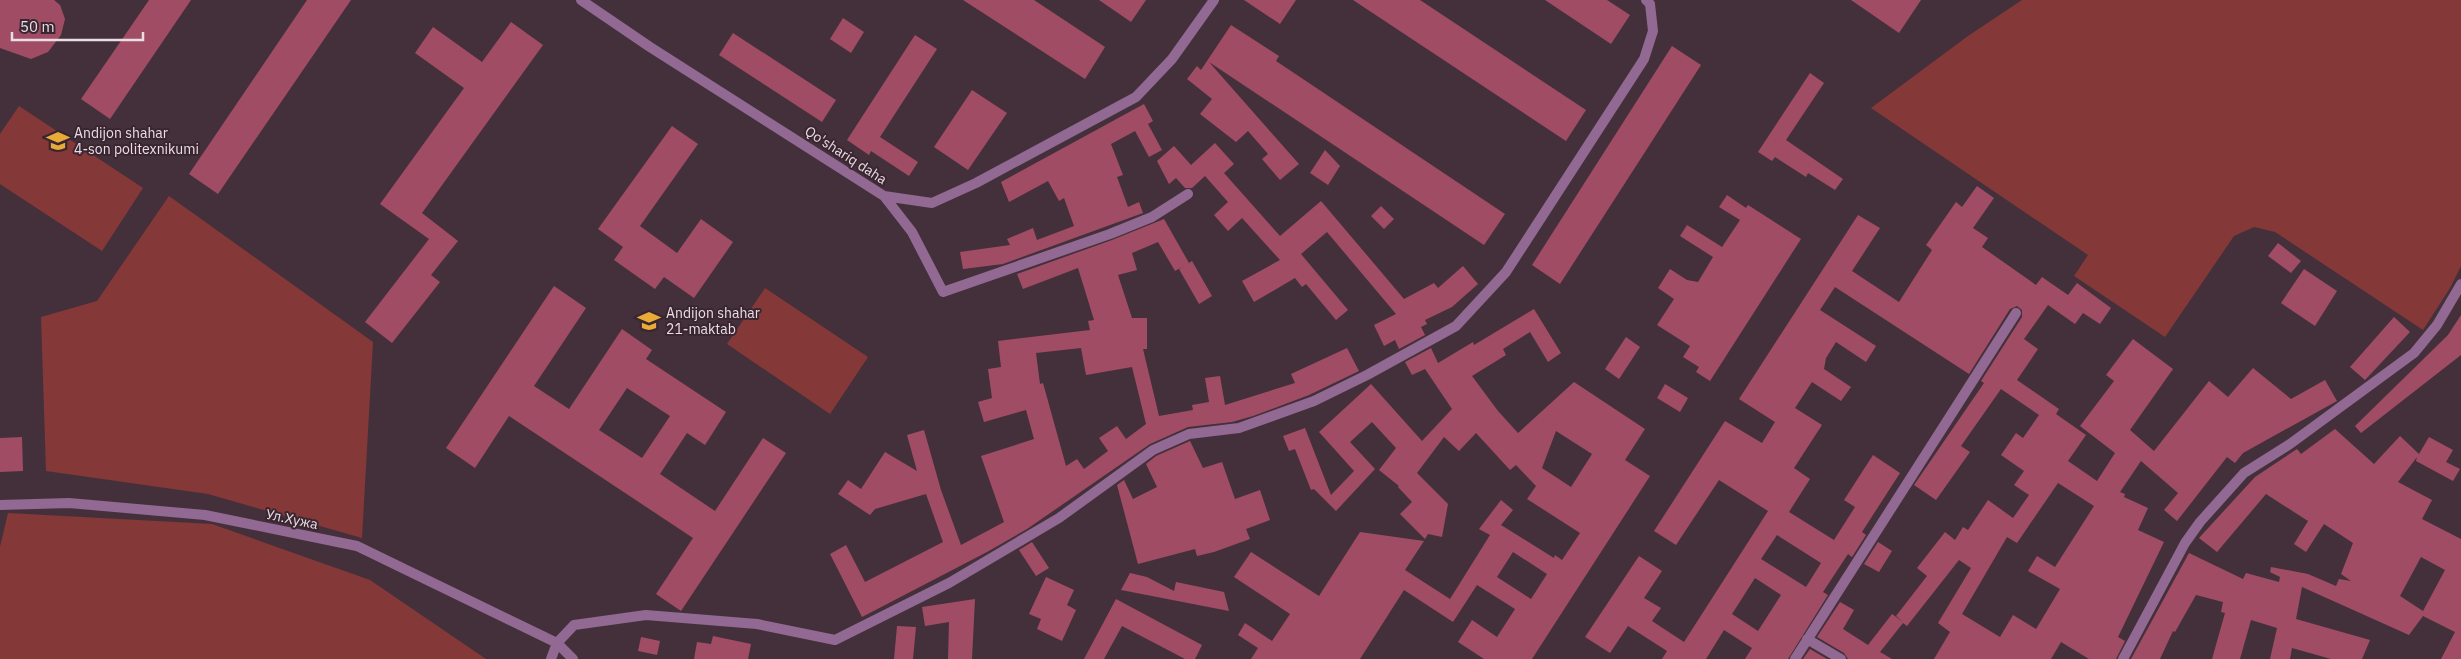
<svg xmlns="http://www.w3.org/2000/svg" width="2461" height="659" font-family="'IBM Plex Sans',sans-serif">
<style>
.green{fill:#853838}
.building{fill:#a14c65;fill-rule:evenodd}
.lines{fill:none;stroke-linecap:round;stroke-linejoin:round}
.minor{stroke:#916993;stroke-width:10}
.labels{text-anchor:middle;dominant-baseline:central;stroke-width:4;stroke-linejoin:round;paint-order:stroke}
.poi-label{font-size:14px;fill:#ebdde5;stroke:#3a2631;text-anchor:start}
.street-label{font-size:14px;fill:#ebdde5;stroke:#3a2631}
</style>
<rect width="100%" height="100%" fill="#44303b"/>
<path class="green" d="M 2022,0 L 2461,0 L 2461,266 L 2450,288 L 2423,330 L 2275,232 L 2254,227 L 2234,236 L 2165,337 L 2074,276 L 2088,255 L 1871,108 L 1968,36 Z
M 19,106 L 143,188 L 102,251 L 0,184 L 0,134 Z
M 169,196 L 373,342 L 362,538 L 208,494 L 46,471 L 41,317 L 97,301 Z
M 765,288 L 868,357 L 830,414 L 727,344 Z
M 8,513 L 212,524 L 370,580 L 486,659 L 0,659 L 0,547 Z"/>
<path class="building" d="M 0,0 L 54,0 L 60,5 L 65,19 L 61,35 L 48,52 L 31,59 L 0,48 Z
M 149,0 L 191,0 L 110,119 L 81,99 Z
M 307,0 L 351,0 L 218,194 L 189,174 Z
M 963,0 L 1034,0 L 1105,47 L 1085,79 Z
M 1099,0 L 1146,0 L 1131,22 Z
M 1244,0 L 1296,0 L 1280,24 Z
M 1353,0 L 1420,0 L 1586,110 L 1566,141 Z
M 1545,0 L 1607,0 L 1630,15 L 1611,44 Z
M 1851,0 L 1921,0 L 1899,33 Z
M 843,18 L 864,32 L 851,53 L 830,39 Z
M 511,22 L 543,45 L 422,213 L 458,241 L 431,275 L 440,282 L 392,343 L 365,322 L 429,239 L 380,204 L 464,88 L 415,53 L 433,27 L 482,62 Z
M 1231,25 L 1279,56 L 1276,61 L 1505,214 L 1484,245 L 1209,62 L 1299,164 L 1280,180 L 1262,159 L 1268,154 L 1248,131 L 1236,142 L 1200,114 L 1212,99 L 1187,79 L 1197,66 L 1201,70 Z
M 733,33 L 836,100 L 822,122 L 719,55 Z
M 915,35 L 937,49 L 880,137 L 918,162 L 909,176 L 871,151 L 869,155 L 847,140 Z
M 1672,46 L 1701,65 L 1560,284 L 1532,265 Z
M 1810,73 L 1824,83 L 1786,140 L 1843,179 L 1835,190 L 1808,173 L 1806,177 L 1775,157 L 1772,161 L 1758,152 Z
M 972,90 L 1007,113 L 968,170 L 934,147 Z
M 1144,104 L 1153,121 L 1148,124 L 1162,150 L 1149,157 L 1135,131 L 1111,144 L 1123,175 L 1117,177 L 1128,207 L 1139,202 L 1143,213 L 1003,264 L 963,269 L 960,252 L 1010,245 L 1007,239 L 1033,228 L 1037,240 L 1074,226 L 1064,198 L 1059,201 L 1048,181 L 1009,202 L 1001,182 Z
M 672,126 L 698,144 L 640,226 L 677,253 L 701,219 L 733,242 L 694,298 L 664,277 L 655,289 L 614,260 L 623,247 L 598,229 Z
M 1215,143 L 1234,164 L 1224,173 L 1280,236 L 1321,201 L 1404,299 L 1434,283 L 1438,288 L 1463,266 L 1478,284 L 1452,307 L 1425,320 L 1427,324 L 1421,327 L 1425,335 L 1399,349 L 1395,340 L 1384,346 L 1374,325 L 1396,314 L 1327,232 L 1301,254 L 1348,310 L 1336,320 L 1306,284 L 1302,287 L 1295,278 L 1254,302 L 1242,281 L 1280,260 L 1242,218 L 1228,231 L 1214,215 L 1228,202 L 1205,176 L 1192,188 L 1185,188 L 1176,178 L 1169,184 L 1157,161 L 1174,146 L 1191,165 Z
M 1325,150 L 1340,166 L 1328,185 L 1310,173 Z
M 1977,186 L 1994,198 L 1973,228 L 1988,238 L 1982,247 L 2036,285 L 2042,277 L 2068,295 L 2077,283 L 2111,308 L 2100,324 L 2083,313 L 2075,324 L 2048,305 L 2024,339 L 2038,349 L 2017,380 L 2059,409 L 2056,414 L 2086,435 L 2068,461 L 2097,481 L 2115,453 L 2080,426 L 2114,381 L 2106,375 L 2133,339 L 2173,369 L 2130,430 L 2154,451 L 2209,381 L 2228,397 L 2253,368 L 2291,399 L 2325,380 L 2337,401 L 2243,453 L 2235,463 L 2227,457 L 2177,521 L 2164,510 L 2178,493 L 2141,461 L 2120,492 L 2125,494 L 2124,497 L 2148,508 L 2138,530 L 2164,542 L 2118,637 L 2125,641 L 2116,659 L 2089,659 L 2061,642 L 2051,659 L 1934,659 L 1950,632 L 1938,623 L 1971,568 L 1959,560 L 1907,626 L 1903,623 L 1880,652 L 1892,659 L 1848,659 L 1844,653 L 1817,637 L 1840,602 L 1854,610 L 1843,629 L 1868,645 L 1892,614 L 1903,622 L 1896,616 L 1927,576 L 1917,568 L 1945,532 L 1955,540 L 1963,527 L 1968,530 L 1988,500 L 2013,518 L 2029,495 L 2014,485 L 2024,471 L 2001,455 L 2016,433 L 2023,438 L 2039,415 L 2001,389 L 1961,446 L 1970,452 L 1936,500 L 1914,485 L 1984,383 L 1981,381 L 2022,317 L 2022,310 L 2017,306 L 2010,309 L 1969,374 L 1835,287 L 1820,310 L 1876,346 L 1866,362 L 1836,342 L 1826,358 L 1824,369 L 1851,387 L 1841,401 L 1812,382 L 1795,408 L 1822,425 L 1794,468 L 1810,479 L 1789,512 L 1834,540 L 1855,507 L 1844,500 L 1873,455 L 1900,473 L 1862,532 L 1866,535 L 1852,557 L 1848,554 L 1823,592 L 1828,595 L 1788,659 L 1745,659 L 1752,648 L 1724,630 L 1706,659 L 1662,659 L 1667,651 L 1628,626 L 1610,653 L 1585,637 L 1639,556 L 1662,571 L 1644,598 L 1661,608 L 1652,621 L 1684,642 L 1768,511 L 1719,480 L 1676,545 L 1654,531 L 1725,421 L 1762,443 L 1775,422 L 1739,399 L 1858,215 L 1880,228 L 1852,271 L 1899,302 L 1932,250 L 1926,245 L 1956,202 L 1962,207 ZM 2058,483 L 2094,506 L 2055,567 L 2037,556 L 2028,571 L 2060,589 L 2036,629 L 2013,615 L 2000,637 L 1962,614 L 2007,537 L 2017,543 ZM 1777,535 L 1821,563 L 1806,587 L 1761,559 ZM 1755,578 L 1781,595 L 1758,631 L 1732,614 Z
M 1727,195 L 1746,208 L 1748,205 L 1801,239 L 1710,381 L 1696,372 L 1699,367 L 1683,357 L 1690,346 L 1657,325 L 1674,299 L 1658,288 L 1670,269 L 1687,280 L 1698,282 L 1713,257 L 1680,236 L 1687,225 L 1722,247 L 1740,220 L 1719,207 Z
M 1381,206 L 1394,219 L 1384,229 L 1371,216 Z
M 1164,219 L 1189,263 L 1175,271 L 1158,242 L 1132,253 L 1137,270 L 1118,275 L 1132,318 L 1147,318 L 1147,349 L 1143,349 L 1159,416 L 1193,410 L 1192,405 L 1209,402 L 1205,378 L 1220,376 L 1225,405 L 1295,383 L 1291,374 L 1347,348 L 1359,371 L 1309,395 L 1253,416 L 1232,422 L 1188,427 L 1150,444 L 1027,529 L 987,552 L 862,617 L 830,554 L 846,545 L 865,582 L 943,542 L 926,494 L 875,509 L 870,515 L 838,494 L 848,480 L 861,489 L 885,452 L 917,471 L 907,435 L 924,430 L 941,490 L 961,545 L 1004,522 L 981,456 L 1034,439 L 1026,410 L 984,422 L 978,402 L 992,398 L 988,369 L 1001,367 L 998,341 L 1090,330 L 1088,321 L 1094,320 L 1078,268 L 1023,289 L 1017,274 L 1112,240 ZM 1081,348 L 1086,375 L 1132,367 L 1146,424 L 1126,439 L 1117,426 L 1099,438 L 1108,451 L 1084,469 L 1077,459 L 1066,466 L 1043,383 L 1040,384 L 1036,353 Z
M 2278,243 L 2301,261 L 2291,273 L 2268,256 Z
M 1192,261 L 1212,296 L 1199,304 L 1179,269 Z
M 2304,269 L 2337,291 L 2315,326 L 2281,303 Z
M 554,286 L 586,308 L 534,386 L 569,409 L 622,329 L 652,350 L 646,359 L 726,412 L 705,445 L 687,433 L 660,474 L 715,511 L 763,438 L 786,453 L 681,611 L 656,594 L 693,538 L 509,416 L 475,468 L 446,448 ZM 627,388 L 670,416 L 642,458 L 599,430 Z
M 1534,309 L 1561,353 L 1548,362 L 1530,332 L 1503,349 L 1506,355 L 1472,376 L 1498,411 L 1518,433 L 1574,382 L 1645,429 L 1625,460 L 1650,476 L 1532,659 L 1484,659 L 1458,642 L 1472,620 L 1497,637 L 1515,609 L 1477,585 L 1453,622 L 1404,590 L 1360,659 L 1251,659 L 1258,648 L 1238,635 L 1245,623 L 1272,641 L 1290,614 L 1234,577 L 1251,552 L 1319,596 L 1360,532 L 1424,541 L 1405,570 L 1450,599 L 1490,535 L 1479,529 L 1501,500 L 1513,510 L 1501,525 L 1554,558 L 1555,555 L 1562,560 L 1580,533 L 1527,499 L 1536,486 L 1516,465 L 1510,470 L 1476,433 L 1459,451 L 1444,437 L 1417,473 L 1448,504 L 1442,537 L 1428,534 L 1425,539 L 1400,514 L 1412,502 L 1398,487 L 1399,486 L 1379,470 L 1396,448 L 1372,422 L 1350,442 L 1375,469 L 1336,511 L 1314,489 L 1311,490 L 1295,449 L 1289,451 L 1283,436 L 1305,428 L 1331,495 L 1354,471 L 1319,432 L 1371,384 L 1422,441 L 1452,409 L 1425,369 L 1412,375 L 1405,362 L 1431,348 L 1438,363 L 1473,342 L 1474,345 ZM 1556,431 L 1592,454 L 1571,487 L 1542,468 ZM 1513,552 L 1547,574 L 1531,599 L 1497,577 Z
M 2461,315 L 2461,355 L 2361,433 L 2355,426 L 2448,335 Z
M 2394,317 L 2410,332 L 2365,380 L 2350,367 Z
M 1626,337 L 1640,347 L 1619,379 L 1605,369 Z
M 1665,384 L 1688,398 L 1680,412 L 1657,398 Z
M 2335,429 L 2374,464 L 2400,436 L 2419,454 L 2429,437 L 2453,450 L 2446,462 L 2460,469 L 2453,481 L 2416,461 L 2417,457 L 2398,482 L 2432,500 L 2422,519 L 2461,539 L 2461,659 L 2441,659 L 2455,632 L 2423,616 L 2409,635 L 2302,587 L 2296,619 L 2370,640 L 2362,659 L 2331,659 L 2292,648 L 2290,659 L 2270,659 L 2277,628 L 2251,620 L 2240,659 L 2212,659 L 2225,613 L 2221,612 L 2223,602 L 2196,595 L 2175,632 L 2173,631 L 2160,659 L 2131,659 L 2189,553 L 2243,579 L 2246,573 L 2279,582 L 2280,577 L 2270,572 L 2271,567 L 2308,574 L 2336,586 L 2339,579 L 2351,581 L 2341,574 L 2353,543 L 2324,524 L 2306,552 L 2294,544 L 2308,521 L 2266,494 L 2217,552 L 2199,538 L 2255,477 L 2297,449 L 2301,454 ZM 2421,557 L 2445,570 L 2423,611 L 2400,596 Z
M 22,437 L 23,471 L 0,472 L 0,438 Z
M 1190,441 L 1203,468 L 1222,462 L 1235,499 L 1260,490 L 1270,520 L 1246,529 L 1250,539 L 1214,552 L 1197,556 L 1195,549 L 1138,564 L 1117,485 L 1124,480 L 1133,499 L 1157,487 L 1146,464 L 1156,456 Z
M 1032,542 L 1049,568 L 1036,576 L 1019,550 Z
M 1878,542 L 1892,551 L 1879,572 L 1864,564 Z
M 1130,573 L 1147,577 L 1174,591 L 1176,582 L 1224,592 L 1229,611 L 1121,590 Z
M 1046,577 L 1074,590 L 1067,605 L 1076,610 L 1062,641 L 1037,629 L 1041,619 L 1029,614 Z
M 975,599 L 972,659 L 948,659 L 949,622 L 925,626 L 922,607 Z
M 1116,599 L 1202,645 L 1195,659 L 1185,659 L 1122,626 L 1104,659 L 1084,659 Z
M 897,626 L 916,627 L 913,659 L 894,659 Z
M 713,636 L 751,644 L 748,659 L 694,659 L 697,642 L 711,644 Z
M 641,637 L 660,641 L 657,655 L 638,651 Z
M 1810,649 L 1827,659 L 1803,659 Z"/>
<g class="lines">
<path class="minor" d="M 581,0 L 650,47 L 884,196 L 932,203 L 976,183 L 1136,97 L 1172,59 L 1214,0
M 884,196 L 912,232 L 943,292 L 1110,234 L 1152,217 L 1188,194
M 0,505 L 69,503 L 205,515 L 357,546 L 557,643 L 573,659
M 1807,639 L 1841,659
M 551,659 L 557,643 L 574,625 L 646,615 L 757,624 L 835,640 L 949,583 L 1059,518 L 1153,450 L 1189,434 L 1239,428 L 1314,401 L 1367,375 L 1456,326 L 1506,272 L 1644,59 L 1653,31 L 1650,4 L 1646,0
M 1795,659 L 2016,313
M 2123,659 L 2185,543 L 2200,522 L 2244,473 L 2290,444 L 2414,353 L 2437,325 L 2461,284"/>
</g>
<defs>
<symbol id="university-bare" viewBox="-9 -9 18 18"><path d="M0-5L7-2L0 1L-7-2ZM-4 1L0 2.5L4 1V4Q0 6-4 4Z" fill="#e8ab37" stroke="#3a2631" stroke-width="2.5" paint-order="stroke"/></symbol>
<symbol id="school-bare" viewBox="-9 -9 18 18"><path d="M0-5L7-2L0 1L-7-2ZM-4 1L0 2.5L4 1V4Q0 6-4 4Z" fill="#e8ab37" stroke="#3a2631" stroke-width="2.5" paint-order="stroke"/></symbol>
</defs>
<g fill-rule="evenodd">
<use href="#university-bare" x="42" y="125" width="32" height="32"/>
<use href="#school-bare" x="633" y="305" width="32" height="32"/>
</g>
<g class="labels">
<g class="poi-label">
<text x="74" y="133">Andijon shahar<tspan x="74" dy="16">4-son politexnikumi</tspan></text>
<text x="666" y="313">Andijon shahar<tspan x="666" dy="16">21-maktab</tspan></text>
</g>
<g class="street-label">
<text transform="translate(846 155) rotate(33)">Qo'shariq daha</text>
<text transform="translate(292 519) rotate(12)">Ул.Хужа</text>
</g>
</g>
<path d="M12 32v8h131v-8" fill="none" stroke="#ebdde5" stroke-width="2.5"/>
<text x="20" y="32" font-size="15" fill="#ebdde5" stroke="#3a2631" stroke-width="4" paint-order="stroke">50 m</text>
</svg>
